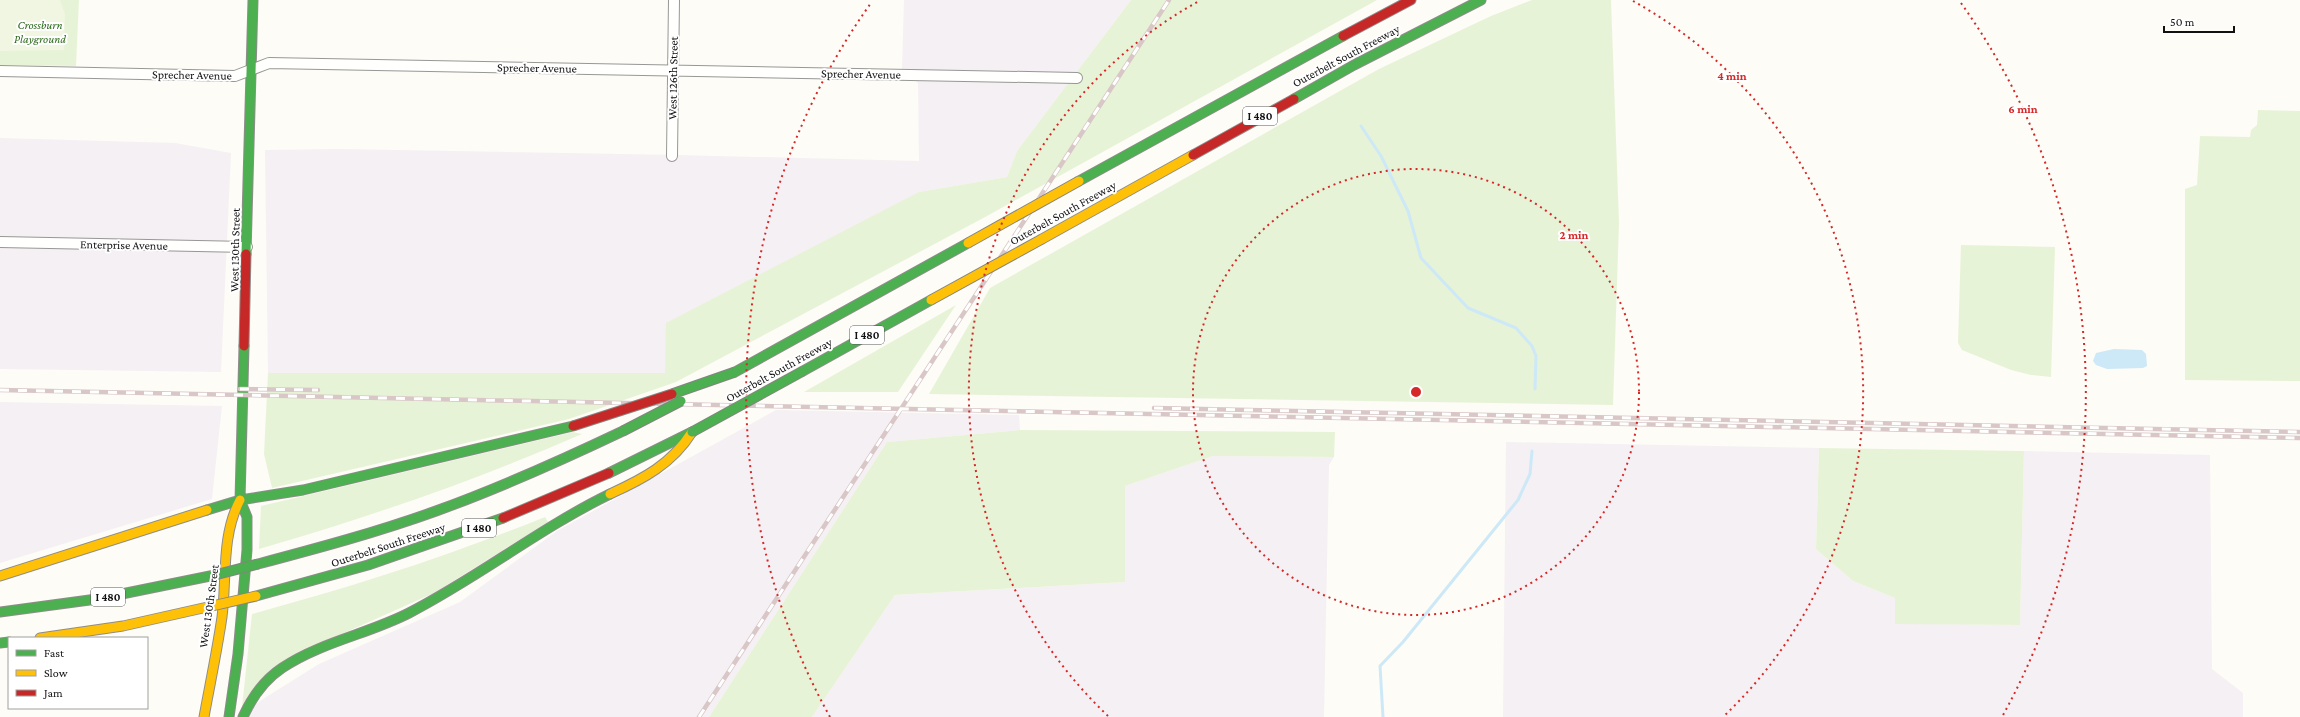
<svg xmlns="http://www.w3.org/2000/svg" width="2300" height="717" font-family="'Crimson Pro',serif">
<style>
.industrial{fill:#f5f0f3}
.green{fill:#e7f3d7}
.pitch{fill:#f0f6e1}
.water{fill:#cde8f7}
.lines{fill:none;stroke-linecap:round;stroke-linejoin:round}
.stream{stroke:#cde8f7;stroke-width:3}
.street-casing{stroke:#979795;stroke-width:12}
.fast-casing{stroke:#8e8d8b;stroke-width:11}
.slow-casing{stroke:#8e8d8b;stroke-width:11}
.jam-casing{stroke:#8e8d8b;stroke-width:11}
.street{stroke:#fffffe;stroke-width:10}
.fast{stroke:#4caf50;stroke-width:9}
.slow{stroke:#ffc107;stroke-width:9}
.jam{stroke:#c62828;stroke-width:9}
.rail-casing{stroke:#d9c6c7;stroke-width:4.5}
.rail{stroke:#fff;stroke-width:3;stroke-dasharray:9;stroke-linecap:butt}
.fast-bridge-casing{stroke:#858482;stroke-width:11;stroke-linecap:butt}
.slow-bridge-casing{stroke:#858482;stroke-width:11;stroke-linecap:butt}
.jam-bridge-casing{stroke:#858482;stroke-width:11;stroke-linecap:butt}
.fast-bridge{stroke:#4caf50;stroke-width:9}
.slow-bridge{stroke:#ffc107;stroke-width:9}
.jam-bridge{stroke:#c62828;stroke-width:9}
.ring{fill:none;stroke:#d62828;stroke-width:2;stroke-dasharray:2 4}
.labels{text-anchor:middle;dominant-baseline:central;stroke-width:4;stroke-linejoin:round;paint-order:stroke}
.shield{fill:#fff;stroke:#585858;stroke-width:1}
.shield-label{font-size:11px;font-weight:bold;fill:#111}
.park-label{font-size:12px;font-style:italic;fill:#2f6b1f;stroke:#fff}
.street-label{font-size:12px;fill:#111;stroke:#fff}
.centre{fill:#d62828;stroke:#fff;stroke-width:2}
.ring-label{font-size:12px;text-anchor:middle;font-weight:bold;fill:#d62828;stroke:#fff;stroke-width:4;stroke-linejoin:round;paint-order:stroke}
</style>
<rect width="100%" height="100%" fill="#fdfcf7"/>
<path class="industrial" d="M 904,0 L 1131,0 L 1017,151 L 1007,177 L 919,192 L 666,373 L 268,373 L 265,150 L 340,149 L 677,155 L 919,161 L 918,83 L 902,70 Z
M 0,138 L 175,143 L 231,153 L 221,372 L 0,369 Z
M 0,402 L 222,406 L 212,499 L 0,563 Z
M 776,410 L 1019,415 L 1020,430 L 887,442 L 709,717 L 239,717 L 263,699 L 319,664 L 460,602 L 557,531 Z
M 1506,442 L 1819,448 L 1816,549 L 1853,581 L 1895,598 L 1895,623 L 2020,625 L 2024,451 L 2210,455 L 2212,669 L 2243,693 L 2243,717 L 1503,717 Z
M 1213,456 L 1334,457 L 1329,465 L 1324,717 L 812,717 L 895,595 L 1125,582 L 1125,486 Z"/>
<path class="green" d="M 0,0 L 79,0 L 76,66 L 0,65 Z
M 1131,0 L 1377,0 L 987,216 L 676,382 L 569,419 L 272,488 L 264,454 L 268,373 L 665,373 L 666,323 L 919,192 L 1007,177 L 1017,151 Z
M 1532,0 L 1611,0 L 1619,223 L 1613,405 L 929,394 L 990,288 L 1379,69 L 1491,16 Z
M 2258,110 L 2300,111 L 2300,381 L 2185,380 L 2185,189 L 2197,185 L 2200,136 L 2250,137 L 2251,130 L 2257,125 Z
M 1961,245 L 2055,247 L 2051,377 L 2031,375 L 2011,370 L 1962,350 L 1958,343 Z
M 956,305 L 898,392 L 804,392 Z
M 1020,430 L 1335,432 L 1334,457 L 1213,456 L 1125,486 L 1125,582 L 895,595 L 812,717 L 709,717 L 887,442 Z
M 573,432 L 582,434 C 476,480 370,517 259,549 L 261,506 Z
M 1819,448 L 2024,451 L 2020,625 L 1895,624 L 1895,598 L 1853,581 L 1816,549 Z
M 545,517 L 548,522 L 434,593 L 297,654 L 242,707 L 252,614 C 352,587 449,556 545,517 Z"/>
<path class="pitch" d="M 0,0 L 60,0 L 65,14 L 64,50 L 0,51 Z"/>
<path class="water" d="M 2114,349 L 2142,350 L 2146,354 L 2147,366 L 2143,368 L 2107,369 L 2096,365 L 2093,361 L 2096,353 Z"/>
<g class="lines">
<path class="stream" d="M 1361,126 L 1381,156 L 1408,211 L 1421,258 L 1468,308 L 1516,328 L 1532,346 L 1536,356 L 1535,389
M 1383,717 L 1380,666 L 1403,642 L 1518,500 L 1530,474 L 1532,451"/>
<defs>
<path id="street" d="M 0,71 L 235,76 L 269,63 L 1077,78
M 672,156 L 674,0
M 0,242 L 247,247"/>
<path id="fast" d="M 1294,99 L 1354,65 L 1481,0
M 1079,181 L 1343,36
M 246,254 L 253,0
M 803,371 L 931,300
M 735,372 L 968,243
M 609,473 L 692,432
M 207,510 L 240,500 L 303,490 L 573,426
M 258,564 C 318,548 378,532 436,511 C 500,488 562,460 623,431
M 256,596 L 368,565 L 503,518
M 0,612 L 97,599 L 215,575
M 0,643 L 9,642
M 229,717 L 238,654 L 247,550 L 247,517 L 240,500 L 244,346
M 243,717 C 252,697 264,680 282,668 C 321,642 368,634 409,613 C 479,577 540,528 610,494"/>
<path id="slow" d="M 1042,239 L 1193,155
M 610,494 C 643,479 672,464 692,432
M 0,576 L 207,510
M 40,638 L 123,626 L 212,606
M 204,717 C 210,684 217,651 222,617 C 227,578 221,536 240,500"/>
<path id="jam" d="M 1343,36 L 1411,0
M 1193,155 L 1294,99
M 244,346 L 246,254
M 503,518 L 609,473"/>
</defs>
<use href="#street" class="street-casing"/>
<use href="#fast" class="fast-casing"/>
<use href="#slow" class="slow-casing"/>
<use href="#jam" class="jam-casing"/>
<use href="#street" class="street"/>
<use href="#fast" class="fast"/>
<use href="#slow" class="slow"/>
<use href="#jam" class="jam"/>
<defs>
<path id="rail" d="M 240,389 L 318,390
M 0,390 L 2300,438
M 1154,408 L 2300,432
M 699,717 L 1169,0"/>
</defs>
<use href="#rail" class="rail-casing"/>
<use href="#rail" class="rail"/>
<defs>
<path id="fast-bridge" d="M 672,394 L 735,372
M 623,431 L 681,401
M 692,432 L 803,371
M 215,575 L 258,564"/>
<path id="slow-bridge" d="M 968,243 L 1079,181
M 931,300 L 1042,239
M 212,606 L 256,596"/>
<path id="jam-bridge" d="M 573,426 L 672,394"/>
</defs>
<use href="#fast-bridge" class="fast-bridge-casing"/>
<use href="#slow-bridge" class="slow-bridge-casing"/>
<use href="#jam-bridge" class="jam-bridge-casing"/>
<use href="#fast-bridge" class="fast-bridge"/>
<use href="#slow-bridge" class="slow-bridge"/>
<use href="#jam-bridge" class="jam-bridge"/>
</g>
<g class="ring">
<circle cx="1416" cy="392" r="223"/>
<path d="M1108 716A447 447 0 0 1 1199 1M1633 1A447 447 0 0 1 1724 716"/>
<path d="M830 717A670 670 0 0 1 871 3M1961 3A670 670 0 0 1 2002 717"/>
</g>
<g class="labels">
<g class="shield">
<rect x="1243" y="107" width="34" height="18" rx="3"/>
<rect x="850" y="326" width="34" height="18" rx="3"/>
<rect x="462" y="519" width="34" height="18" rx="3"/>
<rect x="91" y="588" width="34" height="18" rx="3"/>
</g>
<g class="shield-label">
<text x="1260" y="116">I 480</text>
<text x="867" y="335">I 480</text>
<text x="479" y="528">I 480</text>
<text x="108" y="597">I 480</text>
</g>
<g class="park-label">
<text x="40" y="25">Crossburn<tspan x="40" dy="14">Playground</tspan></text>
</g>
<g class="street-label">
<text transform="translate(1346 56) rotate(-28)">Outerbelt South Freeway</text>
<text transform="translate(537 68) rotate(1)">Sprecher Avenue</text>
<text transform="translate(861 74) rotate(1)">Sprecher Avenue</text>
<text transform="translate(192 75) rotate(1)">Sprecher Avenue</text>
<text transform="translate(673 78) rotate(-89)">West 126th Street</text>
<text transform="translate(1063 213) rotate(-29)">Outerbelt South Freeway</text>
<text transform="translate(124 245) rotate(1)">Enterprise Avenue</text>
<text transform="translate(235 250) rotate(-89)">West 130th Street</text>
<text transform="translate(779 370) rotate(-29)">Outerbelt South Freeway</text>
<text transform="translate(388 545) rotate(-18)">Outerbelt South Freeway</text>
<text transform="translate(209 606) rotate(-82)">West 130th Street</text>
</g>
</g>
<circle cx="1416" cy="392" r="6" class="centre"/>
<g class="ring-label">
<text x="1732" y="80">4 min</text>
<text x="2023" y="113">6 min</text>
<text x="1574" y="239">2 min</text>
</g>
<rect x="8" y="637" width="140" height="72" fill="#ffffff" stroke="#a0a0a0"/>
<rect x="16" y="650" width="20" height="6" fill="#4caf50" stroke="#a0a0a0"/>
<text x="44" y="657" font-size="12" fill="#111111">Fast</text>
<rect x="16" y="670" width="20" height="6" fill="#ffc107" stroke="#a0a0a0"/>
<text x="44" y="677" font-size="12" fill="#111111">Slow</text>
<rect x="16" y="690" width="20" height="6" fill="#c62828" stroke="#a0a0a0"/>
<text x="44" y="697" font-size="12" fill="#111111">Jam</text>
<path d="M2164 26v6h70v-6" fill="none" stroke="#111111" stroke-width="2"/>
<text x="2170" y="26" font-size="12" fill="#111111" stroke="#ffffff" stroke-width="3" paint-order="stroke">50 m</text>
</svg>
